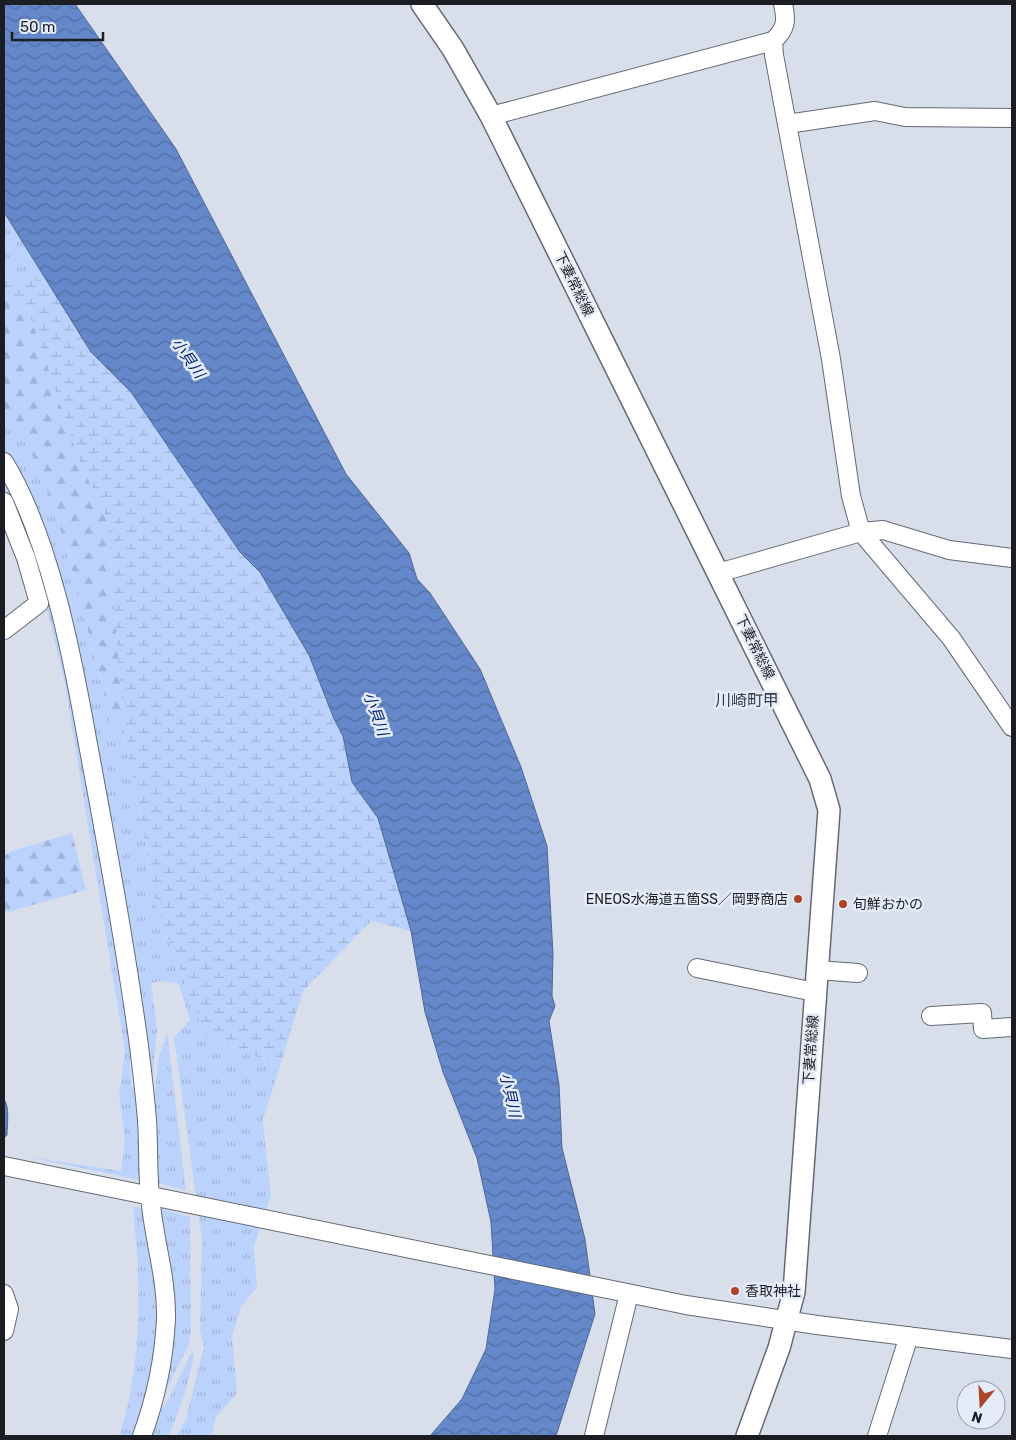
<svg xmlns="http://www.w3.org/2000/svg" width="1016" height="1440" font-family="Rubik,'Noto Sans JP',sans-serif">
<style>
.grass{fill:url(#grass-tufts)}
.forest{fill:url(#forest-firs)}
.wetland{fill:url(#wetland-marsh)}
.water{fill:url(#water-waves);stroke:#4f6898}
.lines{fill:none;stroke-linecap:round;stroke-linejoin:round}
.minor-casing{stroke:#646974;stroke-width:20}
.major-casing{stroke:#646974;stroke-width:24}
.minor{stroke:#fff;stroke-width:18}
.major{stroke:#fff;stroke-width:21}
.poi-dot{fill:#ad4426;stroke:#e5ecf9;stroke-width:2}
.labels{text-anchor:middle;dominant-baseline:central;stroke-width:5;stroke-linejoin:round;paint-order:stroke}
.street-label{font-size:14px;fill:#1b1d22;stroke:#e5ecf9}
.poi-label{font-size:14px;fill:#1b1d22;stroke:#e5ecf9;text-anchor:start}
.water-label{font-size:15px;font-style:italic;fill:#01236f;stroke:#e5ecf9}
.quarter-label{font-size:16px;fill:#383d47;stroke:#e5ecf9}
</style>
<defs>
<pattern id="grass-tufts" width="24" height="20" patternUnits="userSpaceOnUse" patternTransform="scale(1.25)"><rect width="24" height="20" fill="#bbd2fc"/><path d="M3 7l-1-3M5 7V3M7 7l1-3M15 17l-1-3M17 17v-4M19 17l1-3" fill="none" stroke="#a0b4d8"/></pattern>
<pattern id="forest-firs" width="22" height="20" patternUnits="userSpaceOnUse" patternTransform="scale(1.25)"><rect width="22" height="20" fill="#bbd2fc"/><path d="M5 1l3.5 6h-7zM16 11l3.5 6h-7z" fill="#a0b4d8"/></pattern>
<pattern id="wetland-marsh" width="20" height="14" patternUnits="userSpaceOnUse" patternTransform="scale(1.25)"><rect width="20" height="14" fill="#bbd2fc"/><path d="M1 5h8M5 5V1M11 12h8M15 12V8" fill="none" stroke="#a0b4d8"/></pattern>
<pattern id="water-waves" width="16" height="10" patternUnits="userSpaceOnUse" patternTransform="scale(1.25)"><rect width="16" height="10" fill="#6588ca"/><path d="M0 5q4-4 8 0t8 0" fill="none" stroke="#526fa4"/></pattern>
</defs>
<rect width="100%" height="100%" fill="#d8dfeb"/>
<path class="grass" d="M 4,212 L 51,283 L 4,277 Z
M 4,414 C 42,455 56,514 71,567 C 86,620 99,673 112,726 L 123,722 L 158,913 L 206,1036 L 280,1066 L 263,1120 L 271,1196 L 254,1246 L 257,1287 L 241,1307 L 232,1336 L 237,1393 L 216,1417 L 211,1436 L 177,1436 L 186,1419 L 204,1346 L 200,1331 L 202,1240 L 174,1037 L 190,1020 L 179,984 L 161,981 L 151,983 L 157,1029 L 151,1093 L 68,626 L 4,455 Z
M 4,472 L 21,505 L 73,682 L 133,1050 L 130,1061 L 131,1085 L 140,1098 L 145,1181 L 28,1157 L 121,1171 L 125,1139 L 119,1095 L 125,1051 L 65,684 L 51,625 L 31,556 L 12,503 L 4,490 Z
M 167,1033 L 186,1190 L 157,1183 C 156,1139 149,1073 167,1033 Z
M 133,1207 L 145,1208 L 159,1310 L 158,1349 L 138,1436 L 119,1436 C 143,1362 141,1284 133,1207 Z
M 158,1208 L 190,1217 L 191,1331 L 189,1344 L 163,1396 Z
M 192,1352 L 194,1355 C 188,1383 181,1410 168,1436 L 147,1436 L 153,1420 L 168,1400 Z"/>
<path class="forest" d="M 4,296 L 28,309 L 80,462 L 108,520 L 123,722 L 112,727 C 99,672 85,617 70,563 C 55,512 42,454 4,414 Z
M 72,833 L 86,890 L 4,913 L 4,856 L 12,851 Z"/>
<path class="wetland" d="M 4,277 L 51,283 L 91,352 L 131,392 L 240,552 L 260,572 L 309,655 L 333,719 L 343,736 L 352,782 L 378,817 L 411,931 L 371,921 L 303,991 L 280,1066 L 206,1036 L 158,913 L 123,722 L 108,520 L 80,462 L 28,309 L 4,296 Z"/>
<path class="water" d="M 4,4 L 75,4 L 176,149 L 346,474 L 409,553 L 417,579 L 430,593 L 480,669 L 521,767 L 547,846 L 553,954 L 552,996 L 555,1006 L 549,1021 L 559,1085 L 562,1148 L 585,1239 L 595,1314 L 556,1436 L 430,1436 L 462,1399 L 486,1349 L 495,1289 L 491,1222 L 477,1158 L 443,1072 L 425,1012 L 411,931 L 378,818 L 352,782 L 343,736 L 334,719 L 309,655 L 260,572 L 240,552 L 131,392 L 91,352 L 4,212 Z
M 4,1099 C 10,1108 7,1124 7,1135 L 5,1137 Z"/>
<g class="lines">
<defs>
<path id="minor" d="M 773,41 L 774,55 L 831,359 L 851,496 L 861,532 L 951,638 L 1012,727
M 491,116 L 773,41 C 786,29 787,21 783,4
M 787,124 L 875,111 L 905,117 L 1012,118
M 4,462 C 49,536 72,654 87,739 C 106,841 125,943 139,1046 C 142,1070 145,1096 147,1120 C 149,1148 147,1178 151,1205 C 155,1244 167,1280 166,1319 C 164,1360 156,1398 142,1436
M 4,502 L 26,558 L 39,603 L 4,630
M 718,573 L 861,532 L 883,530 L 949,550 L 1012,558
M 697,968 L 815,992
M 817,970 L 858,973
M 931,1016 L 982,1013 L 983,1029 L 1012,1027
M 4,1166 L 686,1305 L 817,1325 L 1012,1349
M 4,1294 L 9,1309 L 4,1331
M 594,1436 L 629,1294
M 877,1436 L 909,1336"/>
<path id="major" d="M 422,4 L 453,49 L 491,116 L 820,779 L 829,810 L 794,1292 L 779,1348 L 747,1436"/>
</defs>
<use href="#minor" class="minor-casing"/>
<use href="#major" class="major-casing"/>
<use href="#minor" class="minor"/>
<use href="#major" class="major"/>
</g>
<g class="poi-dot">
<circle cx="798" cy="899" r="5"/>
<circle cx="843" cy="904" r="5"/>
<circle cx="735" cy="1291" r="5"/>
</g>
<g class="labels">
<g class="street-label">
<text transform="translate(574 284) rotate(64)">下妻常総線</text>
<text transform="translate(755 647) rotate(64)">下妻常総線</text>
<text transform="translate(811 1050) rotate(-86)">下妻常総線</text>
</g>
<g class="poi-label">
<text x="788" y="899" text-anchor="end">ENEOS水海道五箇SS／岡野商店</text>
<text x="853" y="904">旬鮮おかの</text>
<text x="745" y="1291">香取神社</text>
</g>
<g class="water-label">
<text transform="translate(188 358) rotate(55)">小貝川</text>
<text transform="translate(376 714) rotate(70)">小貝川</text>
<text transform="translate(510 1095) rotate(77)">小貝川</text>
</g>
<g class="quarter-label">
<text x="747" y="700">川崎町甲</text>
</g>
</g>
<rect width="1016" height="1440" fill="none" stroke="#1b1d22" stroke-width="10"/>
<g transform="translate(981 1405) rotate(198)"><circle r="24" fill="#e5ecf9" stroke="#9499a3"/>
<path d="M0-4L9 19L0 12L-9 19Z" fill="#ad4426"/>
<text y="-8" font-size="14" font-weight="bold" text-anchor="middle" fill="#1b1d22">N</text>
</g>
<path d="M12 32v8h91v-8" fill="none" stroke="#1b1d22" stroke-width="2.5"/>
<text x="20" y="32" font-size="15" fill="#1b1d22" stroke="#e5ecf9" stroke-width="4" paint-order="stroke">50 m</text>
</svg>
